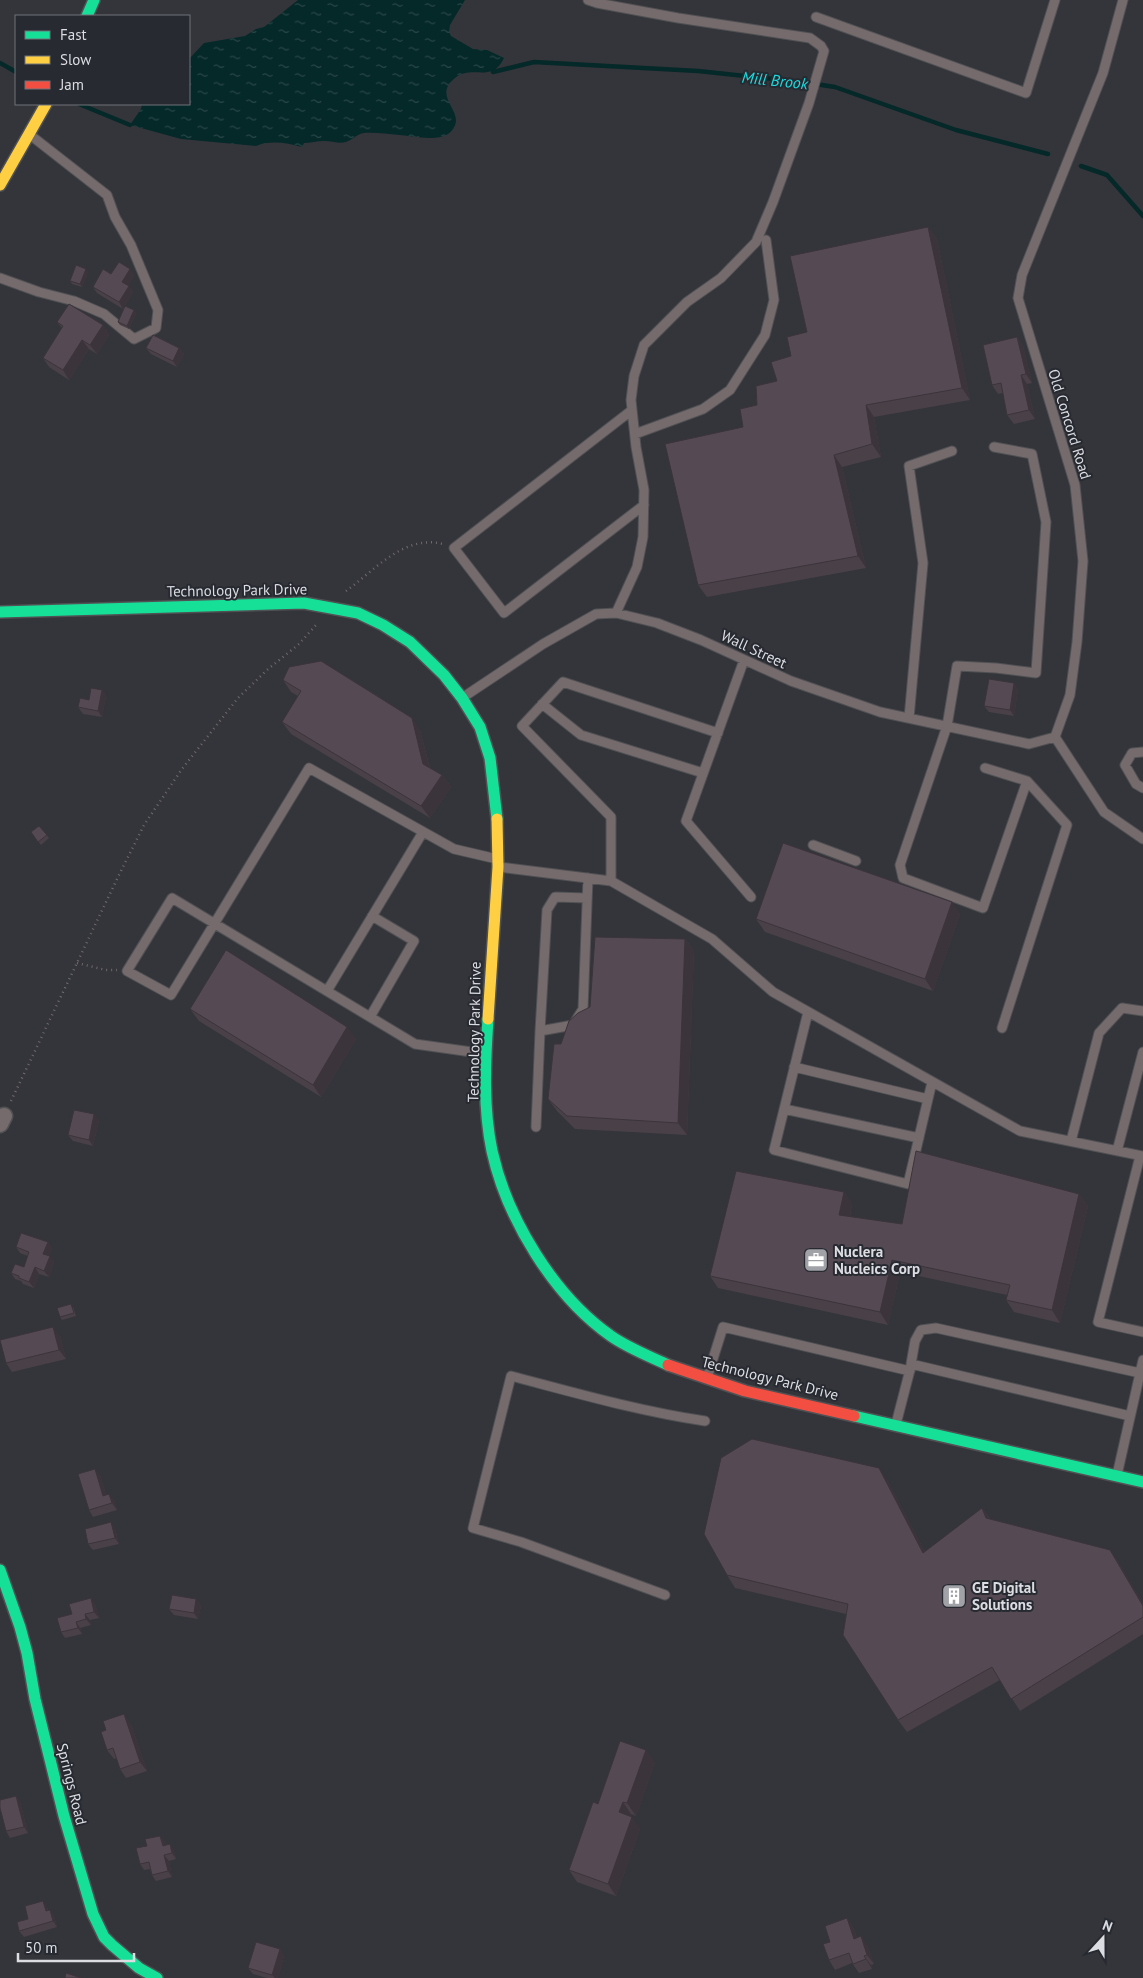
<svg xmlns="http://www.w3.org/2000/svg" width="1143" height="1978" font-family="'PT Sans',sans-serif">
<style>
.water{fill:url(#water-ripples)}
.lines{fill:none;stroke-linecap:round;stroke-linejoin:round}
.stream{stroke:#052829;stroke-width:4.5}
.lane-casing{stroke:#505154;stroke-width:11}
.street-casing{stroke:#505154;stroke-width:19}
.fast-casing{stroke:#505154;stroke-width:14}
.slow-casing{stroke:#505154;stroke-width:14}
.jam-casing{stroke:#505154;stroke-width:14}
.path{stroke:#6f6a6c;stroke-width:2.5;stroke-dasharray:1 4;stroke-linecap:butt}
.lane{stroke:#766b6c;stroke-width:9}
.street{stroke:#766b6c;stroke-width:16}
.fast{stroke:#16e098;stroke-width:11}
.slow{stroke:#ffcf43;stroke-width:11}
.jam{stroke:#f24e42;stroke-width:11}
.wall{fill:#494048}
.shaded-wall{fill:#3c343b}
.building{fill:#554a54;stroke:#3c343b}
.labels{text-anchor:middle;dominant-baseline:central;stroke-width:4;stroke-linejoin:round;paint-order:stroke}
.street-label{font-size:15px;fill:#dbdde2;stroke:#282a32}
.poi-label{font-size:15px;font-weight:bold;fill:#dbdde2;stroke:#282a32;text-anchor:start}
.water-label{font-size:16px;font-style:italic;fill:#1bdcdf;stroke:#282a32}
</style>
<defs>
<pattern id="water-ripples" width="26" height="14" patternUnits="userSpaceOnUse" patternTransform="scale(1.25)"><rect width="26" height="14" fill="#052829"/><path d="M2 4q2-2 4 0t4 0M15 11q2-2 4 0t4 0" fill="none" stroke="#294748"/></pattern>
</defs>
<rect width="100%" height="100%" fill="#34353a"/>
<path class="water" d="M 298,0 L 465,0 L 450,25 L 449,32 L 451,36 L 473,49 L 487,50 L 504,58 C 492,84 473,64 455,78 C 431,97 466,111 453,129 C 448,137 438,138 429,138 C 407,137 385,132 364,133 C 357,134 352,140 346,142 C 340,144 331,141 324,141 C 317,141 311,143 304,143 L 302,147 C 286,143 272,140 256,146 L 181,139 L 130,125 L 141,109 L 142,104 L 189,104 L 189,59 L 204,43 L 245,36 L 256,29 L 264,27 Z"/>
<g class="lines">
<path class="stream" d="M 0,63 L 16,72
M 493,72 L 534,62 L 698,71 L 802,82 L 835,87 L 956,130 L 1048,154
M 79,104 L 130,125
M 1081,166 L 1107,175 L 1143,216"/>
<defs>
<path id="lane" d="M 588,0 L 597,3 L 678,18 L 810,38 L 821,46 L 824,51 L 809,103 L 773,202 L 756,242 L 721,278 L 687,302 L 644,345 L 634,376 L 631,400 L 636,447 L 644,490 L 643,537 L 637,567 L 616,613
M 816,17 L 1026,93 L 1055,0
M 0,278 L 39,292 L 74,301 L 104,314 L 134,339 L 156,328 L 158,310 L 131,245 L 115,217 L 107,195 L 29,134
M 632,410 L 454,548 L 504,613 L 644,505
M 635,434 L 703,409 L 730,390 L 765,335 L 774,300 L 766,240
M 744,660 L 686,821 L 751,897
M 462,698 L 543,644 L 596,614 L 616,613 L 657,623 L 701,640 L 791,681 L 880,712 L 1029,744 L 1055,737
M 542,704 L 581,735 L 703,773
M 909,718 L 923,563 L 909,466 L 952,451
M 1055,737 L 1070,695 L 1077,642 L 1083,561 L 1075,485 L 1018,298 L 1022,275 L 1103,73 L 1123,0
M 1055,737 L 1104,812 L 1143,839
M 1143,752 L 1132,753 L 1125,765 L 1136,784 L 1143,788
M 985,768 L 1027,781 L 983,908 L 903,878 L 900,865 L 947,726 L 957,666 L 996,668 L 1036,673 L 1046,522 L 1032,454 L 994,447
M 813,845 L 856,861
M 499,867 L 611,881 L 712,939 L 773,992 L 1020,1131 L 1143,1156
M 611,881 L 611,817 L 522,726 L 563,682 L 718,733
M 327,991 L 423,832
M 808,1012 L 774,1150 L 908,1184 L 932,1082
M 370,1017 L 414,941 L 372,916
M 1002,1028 L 1067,825 L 1027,781
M 540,1031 L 547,910 L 555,897 L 587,898
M 486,1054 L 415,1044 L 172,898 L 127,971 L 171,995 L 309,768 L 454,849 L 497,859
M 794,1067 L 928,1099
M 784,1109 L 919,1138
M 536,1127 L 540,1031 L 573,1025 L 583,1009 L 588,878
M 1071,1141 L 1099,1033 L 1122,1008 L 1143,1011
M 1117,1151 L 1143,1052
M 1140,1156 L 1098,1322 L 1143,1332
M 707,1378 L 723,1327 L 910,1371
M 1130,1416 L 911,1364 L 915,1341 L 921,1330 L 936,1328 L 1140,1373
M 896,1424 L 911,1366
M 1117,1475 L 1143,1360
M 665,1595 L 521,1542 L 473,1528 L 511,1376 C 576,1393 638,1411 705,1421"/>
<path id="street" d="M 0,1124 L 4,1116"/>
<path id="fast" d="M 87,16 L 94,0
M 0,612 L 304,603 L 358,613 L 383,625 L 410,642 L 444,675 L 462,698 L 480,727 L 490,758 L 497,819
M 488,1019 C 485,1063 483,1108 492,1151 C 507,1219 554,1296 611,1336 C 628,1348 649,1356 668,1365
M 854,1416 L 1143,1482
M 0,1570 L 20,1627 L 27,1653 L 35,1699 L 64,1816 L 93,1914 L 104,1937 L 112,1945 L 139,1968 L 157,1978"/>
<path id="slow" d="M 0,185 L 46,104
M 488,1019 L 498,867 L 497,819"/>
<path id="jam" d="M 668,1365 L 745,1391 L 854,1416"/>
</defs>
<use href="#lane" class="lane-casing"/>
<use href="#street" class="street-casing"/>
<use href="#fast" class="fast-casing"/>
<use href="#slow" class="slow-casing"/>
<use href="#jam" class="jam-casing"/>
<path class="path" d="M 346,591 C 374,571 404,534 443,544
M 77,963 L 106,970 L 117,970
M 11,1101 L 118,877 L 144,825 L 182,769 L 238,698 L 267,670 L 299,644 L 316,625"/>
<use href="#lane" class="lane"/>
<use href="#street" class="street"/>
<use href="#fast" class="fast"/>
<use href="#slow" class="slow"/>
<use href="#jam" class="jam"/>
</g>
<path class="wall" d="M 928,227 L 937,239 L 970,400 L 874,417 L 881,457 L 842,467 L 866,568 L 707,597 L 698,585 L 743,427 L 757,405 L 777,381 L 791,356 L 807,332 Z
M 88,272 L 82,287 L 72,284 L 70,281 Z
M 111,274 L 134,275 L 128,285 L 133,292 L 123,309 L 97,293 L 93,287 Z
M 134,310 L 136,313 L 129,329 L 120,325 L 118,322 Z
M 57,322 L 103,325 L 109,335 L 97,354 L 89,349 L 69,380 L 49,367 L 43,358 L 62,328 Z
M 1017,337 L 1023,346 L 1032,383 L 1027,384 L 1035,419 L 1014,424 L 1007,415 L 1003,393 L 998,394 L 992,385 Z
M 146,348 L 179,348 L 184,354 L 177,367 L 151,354 Z
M 283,680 L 420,730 L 430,768 L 442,775 L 451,787 L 430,818 L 291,734 L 282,722 L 298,696 L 291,692 Z
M 1018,689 L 1014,716 L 989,712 L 984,706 Z
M 102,690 L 106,696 L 102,717 L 83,714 L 78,707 Z
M 39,826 L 49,838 L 41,845 L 31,832 Z
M 960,914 L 933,991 L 765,932 L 756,919 Z
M 685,939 L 694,951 L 687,1135 L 575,1129 L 557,1111 L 548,1099 L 561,1044 L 590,1007 Z
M 190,1009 L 356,1039 L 321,1097 L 199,1021 Z
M 99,1120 L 93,1146 L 73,1141 L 68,1135 Z
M 844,1192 L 852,1204 L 850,1217 L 902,1224 L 1079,1194 L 1088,1206 L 1060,1323 L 1014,1312 L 1006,1300 L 1007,1295 L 900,1272 L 888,1325 L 718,1288 L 710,1276 Z
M 48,1242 L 52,1249 L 49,1256 L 54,1262 L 49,1277 L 39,1274 L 34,1288 L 23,1284 L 21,1281 L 15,1279 L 11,1273 L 24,1267 L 28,1256 L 20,1253 L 16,1247 Z
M 73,1307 L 76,1316 L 62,1320 L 60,1317 Z
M 60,1336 L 66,1359 L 12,1372 L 6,1363 Z
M 100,1475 L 106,1495 L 114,1500 L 117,1510 L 93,1517 L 89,1510 Z
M 887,1480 L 925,1552 L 982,1508 L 990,1519 L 1110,1550 L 1118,1562 L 1143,1604 L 1143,1634 L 1020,1711 L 1000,1680 L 907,1732 L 898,1720 L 846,1614 L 735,1588 L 727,1575 Z
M 115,1529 L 119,1544 L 93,1550 L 88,1544 Z
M 196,1599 L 201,1606 L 198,1619 L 174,1615 L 169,1609 Z
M 95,1604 L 99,1618 L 90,1620 L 91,1625 L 80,1628 L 82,1634 L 65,1638 L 61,1632 L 72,1614 Z
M 131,1724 L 147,1771 L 126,1778 L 120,1769 L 117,1758 L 114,1759 L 107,1750 Z
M 655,1762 L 636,1816 L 631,1814 L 630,1816 L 640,1829 L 616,1896 L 577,1882 L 569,1870 L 598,1804 Z
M 16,1796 L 20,1802 L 28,1833 L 10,1838 L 6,1831 Z
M 160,1836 L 165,1842 L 165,1845 L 170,1844 L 174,1851 L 176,1859 L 169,1861 L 172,1877 L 156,1881 L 152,1875 L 150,1869 L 144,1870 L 140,1864 L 147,1846 Z
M 47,1907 L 48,1910 L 50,1910 L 54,1916 L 57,1927 L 24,1937 L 19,1931 L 28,1919 Z
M 847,1918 L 853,1927 L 857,1938 L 867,1945 L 874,1964 L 871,1965 L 872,1969 L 859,1973 L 852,1963 L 835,1970 L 829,1960 L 830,1942 Z
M 280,1949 L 284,1956 L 278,1978 L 267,1978 L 253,1974 L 248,1968 Z"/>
<path class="shaded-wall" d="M 928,227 L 937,239 L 970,400 L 962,388 Z
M 86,269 L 88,272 L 82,287 L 80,284 Z
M 130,269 L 134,275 L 127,288 L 122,282 Z
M 129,286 L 133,292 L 123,309 L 119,302 Z
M 134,310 L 136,313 L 129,329 L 127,326 Z
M 103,325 L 109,335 L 97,354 L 90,345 Z
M 1017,337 L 1023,346 L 1032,383 L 1026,374 Z
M 82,340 L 89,349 L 69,380 L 63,370 Z
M 179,348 L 184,354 L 177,367 L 173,361 Z
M 1021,375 L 1027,384 L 1035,419 L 1029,410 Z
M 866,405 L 874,417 L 881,457 L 872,444 Z
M 834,455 L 842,467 L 866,568 L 858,556 Z
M 1014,683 L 1018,689 L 1014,716 L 1010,710 Z
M 102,690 L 106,696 L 102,717 L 98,711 Z
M 412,718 L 420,730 L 432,777 L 423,764 Z
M 442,775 L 451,787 L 430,818 L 421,806 Z
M 952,902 L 960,914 L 933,991 L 925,979 Z
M 685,939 L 694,951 L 687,1135 L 678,1123 Z
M 347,1027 L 356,1039 L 321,1097 L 313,1085 Z
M 94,1114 L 99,1120 L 93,1146 L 89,1140 Z
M 844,1192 L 852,1204 L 848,1227 L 839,1215 Z
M 1079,1194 L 1088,1206 L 1060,1323 L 1052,1310 Z
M 48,1242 L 52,1249 L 48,1260 L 43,1254 Z
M 50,1256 L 54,1262 L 49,1277 L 44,1271 Z
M 892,1260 L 900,1272 L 888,1325 L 880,1312 Z
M 35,1267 L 39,1274 L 34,1288 L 29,1282 Z
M 53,1327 L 60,1336 L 66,1359 L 59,1350 Z
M 879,1468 L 887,1480 L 932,1565 L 923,1553 Z
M 95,1469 L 100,1475 L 108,1502 L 103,1496 Z
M 109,1494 L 114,1500 L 117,1510 L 112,1503 Z
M 982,1508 L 990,1520 L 986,1518 Z
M 111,1522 L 115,1529 L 119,1544 L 115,1538 Z
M 1110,1550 L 1118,1562 L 1143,1604 L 1143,1606 Z
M 91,1598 L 95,1604 L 99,1618 L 94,1612 Z
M 196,1599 L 201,1606 L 198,1619 L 194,1613 Z
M 85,1614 L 90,1620 L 91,1625 L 86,1619 Z
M 76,1622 L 80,1628 L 82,1634 L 78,1628 Z
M 124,1714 L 131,1724 L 147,1771 L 140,1762 Z
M 646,1750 L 655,1762 L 636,1816 L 627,1803 Z
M 16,1796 L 20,1802 L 28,1833 L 24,1827 Z
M 623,1802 L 631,1814 L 628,1824 L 619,1812 Z
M 632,1817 L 640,1829 L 616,1896 L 608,1884 Z
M 160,1836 L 165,1842 L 167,1852 L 163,1846 Z
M 170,1844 L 174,1851 L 176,1859 L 172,1853 Z
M 164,1855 L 169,1861 L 172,1877 L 168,1871 Z
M 43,1901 L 47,1907 L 50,1917 L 46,1911 Z
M 50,1910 L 54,1916 L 57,1927 L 53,1921 Z
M 847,1918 L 853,1927 L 860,1948 L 854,1939 Z
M 861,1936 L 867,1945 L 874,1964 L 867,1955 Z
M 280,1949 L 284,1956 L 278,1978 L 275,1978 L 272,1975 Z
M 864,1956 L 871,1965 L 872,1969 L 866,1959 Z"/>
<path class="building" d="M 928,227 L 962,388 L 866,405 L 872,444 L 834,455 L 858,556 L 698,585 L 665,444 L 743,427 L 740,409 L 757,405 L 756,386 L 777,381 L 771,362 L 791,356 L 787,337 L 807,332 L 790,256 Z
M 119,262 L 130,269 L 122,282 L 129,286 L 119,302 L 93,287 L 103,269 L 111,274 Z
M 76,265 L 86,269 L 80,284 L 70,281 Z
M 69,304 L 103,325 L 90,345 L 82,340 L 63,370 L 43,358 L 63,326 L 57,322 Z
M 125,306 L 134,310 L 127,326 L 118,322 Z
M 153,335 L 179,348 L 173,361 L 146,348 Z
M 1017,337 L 1026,374 L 1021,375 L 1029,410 L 1007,415 L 1001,383 L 992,385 L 983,345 Z
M 321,661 L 412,718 L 423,764 L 442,775 L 421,806 L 282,722 L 301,691 L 283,680 L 289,667 Z
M 989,679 L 1014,683 L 1010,710 L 984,706 Z
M 91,688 L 102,690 L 98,711 L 78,707 L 80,698 L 89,700 Z
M 39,826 L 47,835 L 38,842 L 31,832 Z
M 783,843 L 952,902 L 925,979 L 756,919 Z
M 595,937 L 685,939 L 678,1123 L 567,1116 L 548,1099 L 554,1044 L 561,1044 L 569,1021 L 578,1013 L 590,1007 Z
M 226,950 L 347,1027 L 313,1085 L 190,1009 Z
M 74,1110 L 94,1114 L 89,1140 L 68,1135 Z
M 916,1151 L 1079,1194 L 1052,1310 L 1006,1300 L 1010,1285 L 892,1260 L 880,1312 L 710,1276 L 736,1171 L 844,1192 L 839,1215 L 902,1224 Z
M 21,1233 L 48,1242 L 43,1254 L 50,1256 L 44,1271 L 35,1267 L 29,1282 L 19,1278 L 19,1276 L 11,1273 L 15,1264 L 24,1267 L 29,1252 L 16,1247 Z
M 71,1304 L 74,1313 L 60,1317 L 57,1308 Z
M 53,1327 L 59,1350 L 6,1363 L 0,1340 Z
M 752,1439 L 879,1468 L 923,1553 L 982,1508 L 986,1518 L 1110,1550 L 1143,1606 L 1143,1617 L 1011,1699 L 992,1667 L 898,1720 L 843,1635 L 848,1604 L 727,1575 L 704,1534 L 721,1458 Z
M 95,1469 L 103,1496 L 109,1494 L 112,1503 L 89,1510 L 78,1474 Z
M 111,1522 L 115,1538 L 88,1544 L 85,1529 Z
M 172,1595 L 196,1599 L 194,1613 L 169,1609 Z
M 91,1598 L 94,1612 L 85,1614 L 86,1619 L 76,1622 L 78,1628 L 61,1632 L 57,1618 L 72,1614 L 69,1604 Z
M 124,1714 L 140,1762 L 120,1769 L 113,1748 L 107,1750 L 101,1732 L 106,1730 L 103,1721 Z
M 620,1741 L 646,1750 L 627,1803 L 623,1802 L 619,1812 L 632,1817 L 608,1884 L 569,1870 L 593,1802 L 598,1804 Z
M 16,1796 L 24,1827 L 6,1831 L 0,1808 L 0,1800 Z
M 160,1836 L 163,1846 L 170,1844 L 172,1853 L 164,1855 L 168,1871 L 152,1875 L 149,1862 L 140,1864 L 136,1848 L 147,1846 L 145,1839 Z
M 43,1901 L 46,1911 L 50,1910 L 53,1921 L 19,1931 L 17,1922 L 28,1919 L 25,1906 Z
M 847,1918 L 854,1939 L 861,1936 L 867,1955 L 864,1956 L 866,1959 L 853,1964 L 849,1953 L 829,1960 L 823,1944 L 830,1942 L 825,1926 Z
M 256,1942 L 280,1949 L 272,1975 L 248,1968 Z
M 66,1973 L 81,1978 L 65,1978 Z"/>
<defs>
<symbol id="office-square" viewBox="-11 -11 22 22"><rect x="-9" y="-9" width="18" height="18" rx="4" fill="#a1a2a7" stroke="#282a32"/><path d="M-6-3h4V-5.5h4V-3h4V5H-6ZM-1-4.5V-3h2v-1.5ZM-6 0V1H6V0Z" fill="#fff"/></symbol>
<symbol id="building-square" viewBox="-11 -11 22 22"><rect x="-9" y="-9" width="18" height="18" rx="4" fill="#a1a2a7" stroke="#282a32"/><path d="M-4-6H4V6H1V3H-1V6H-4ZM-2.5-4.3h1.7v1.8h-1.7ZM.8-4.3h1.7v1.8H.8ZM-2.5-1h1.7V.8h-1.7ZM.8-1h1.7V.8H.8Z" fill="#fff"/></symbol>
</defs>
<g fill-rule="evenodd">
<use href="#office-square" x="802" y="1246" width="28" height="28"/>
<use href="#building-square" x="940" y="1582" width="28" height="28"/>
</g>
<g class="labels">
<g class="street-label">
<text transform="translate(1070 424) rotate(73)">Old Concord Road</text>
<text transform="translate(237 590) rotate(-1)">Technology Park Drive</text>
<text transform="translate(754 649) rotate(25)">Wall Street</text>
<text transform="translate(474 1032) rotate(-89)">Technology Park Drive</text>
<text transform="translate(770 1378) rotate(14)">Technology Park Drive</text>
<text transform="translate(72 1784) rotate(76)">Springs Road</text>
</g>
<g class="poi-label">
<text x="834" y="1251">Nuclera<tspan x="834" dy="17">Nucleics Corp</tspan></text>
<text x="972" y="1587">GE Digital<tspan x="972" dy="17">Solutions</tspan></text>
</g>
<g class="water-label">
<text transform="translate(775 80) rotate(6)">Mill Brook</text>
</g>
</g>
<rect x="15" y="15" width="175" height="90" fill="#282a32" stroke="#707278"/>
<rect x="25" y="31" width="25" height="8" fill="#16e098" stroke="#707278"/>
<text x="60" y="40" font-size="15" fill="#dbdde2">Fast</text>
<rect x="25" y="56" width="25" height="8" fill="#ffcf43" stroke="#707278"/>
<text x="60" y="65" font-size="15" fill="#dbdde2">Slow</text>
<rect x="25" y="81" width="25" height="8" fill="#f24e42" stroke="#707278"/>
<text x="60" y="90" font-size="15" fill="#dbdde2">Jam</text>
<g transform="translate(1103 1938) rotate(21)" stroke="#282a32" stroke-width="4" paint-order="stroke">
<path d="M0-4L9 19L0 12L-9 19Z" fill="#dbdde2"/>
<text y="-8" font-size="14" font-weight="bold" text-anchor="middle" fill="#dbdde2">N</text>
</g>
<path d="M18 1953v8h116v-8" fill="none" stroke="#dbdde2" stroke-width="2.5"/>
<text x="25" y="1953" font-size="15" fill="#dbdde2" stroke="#282a32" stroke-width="4" paint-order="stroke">50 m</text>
</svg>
